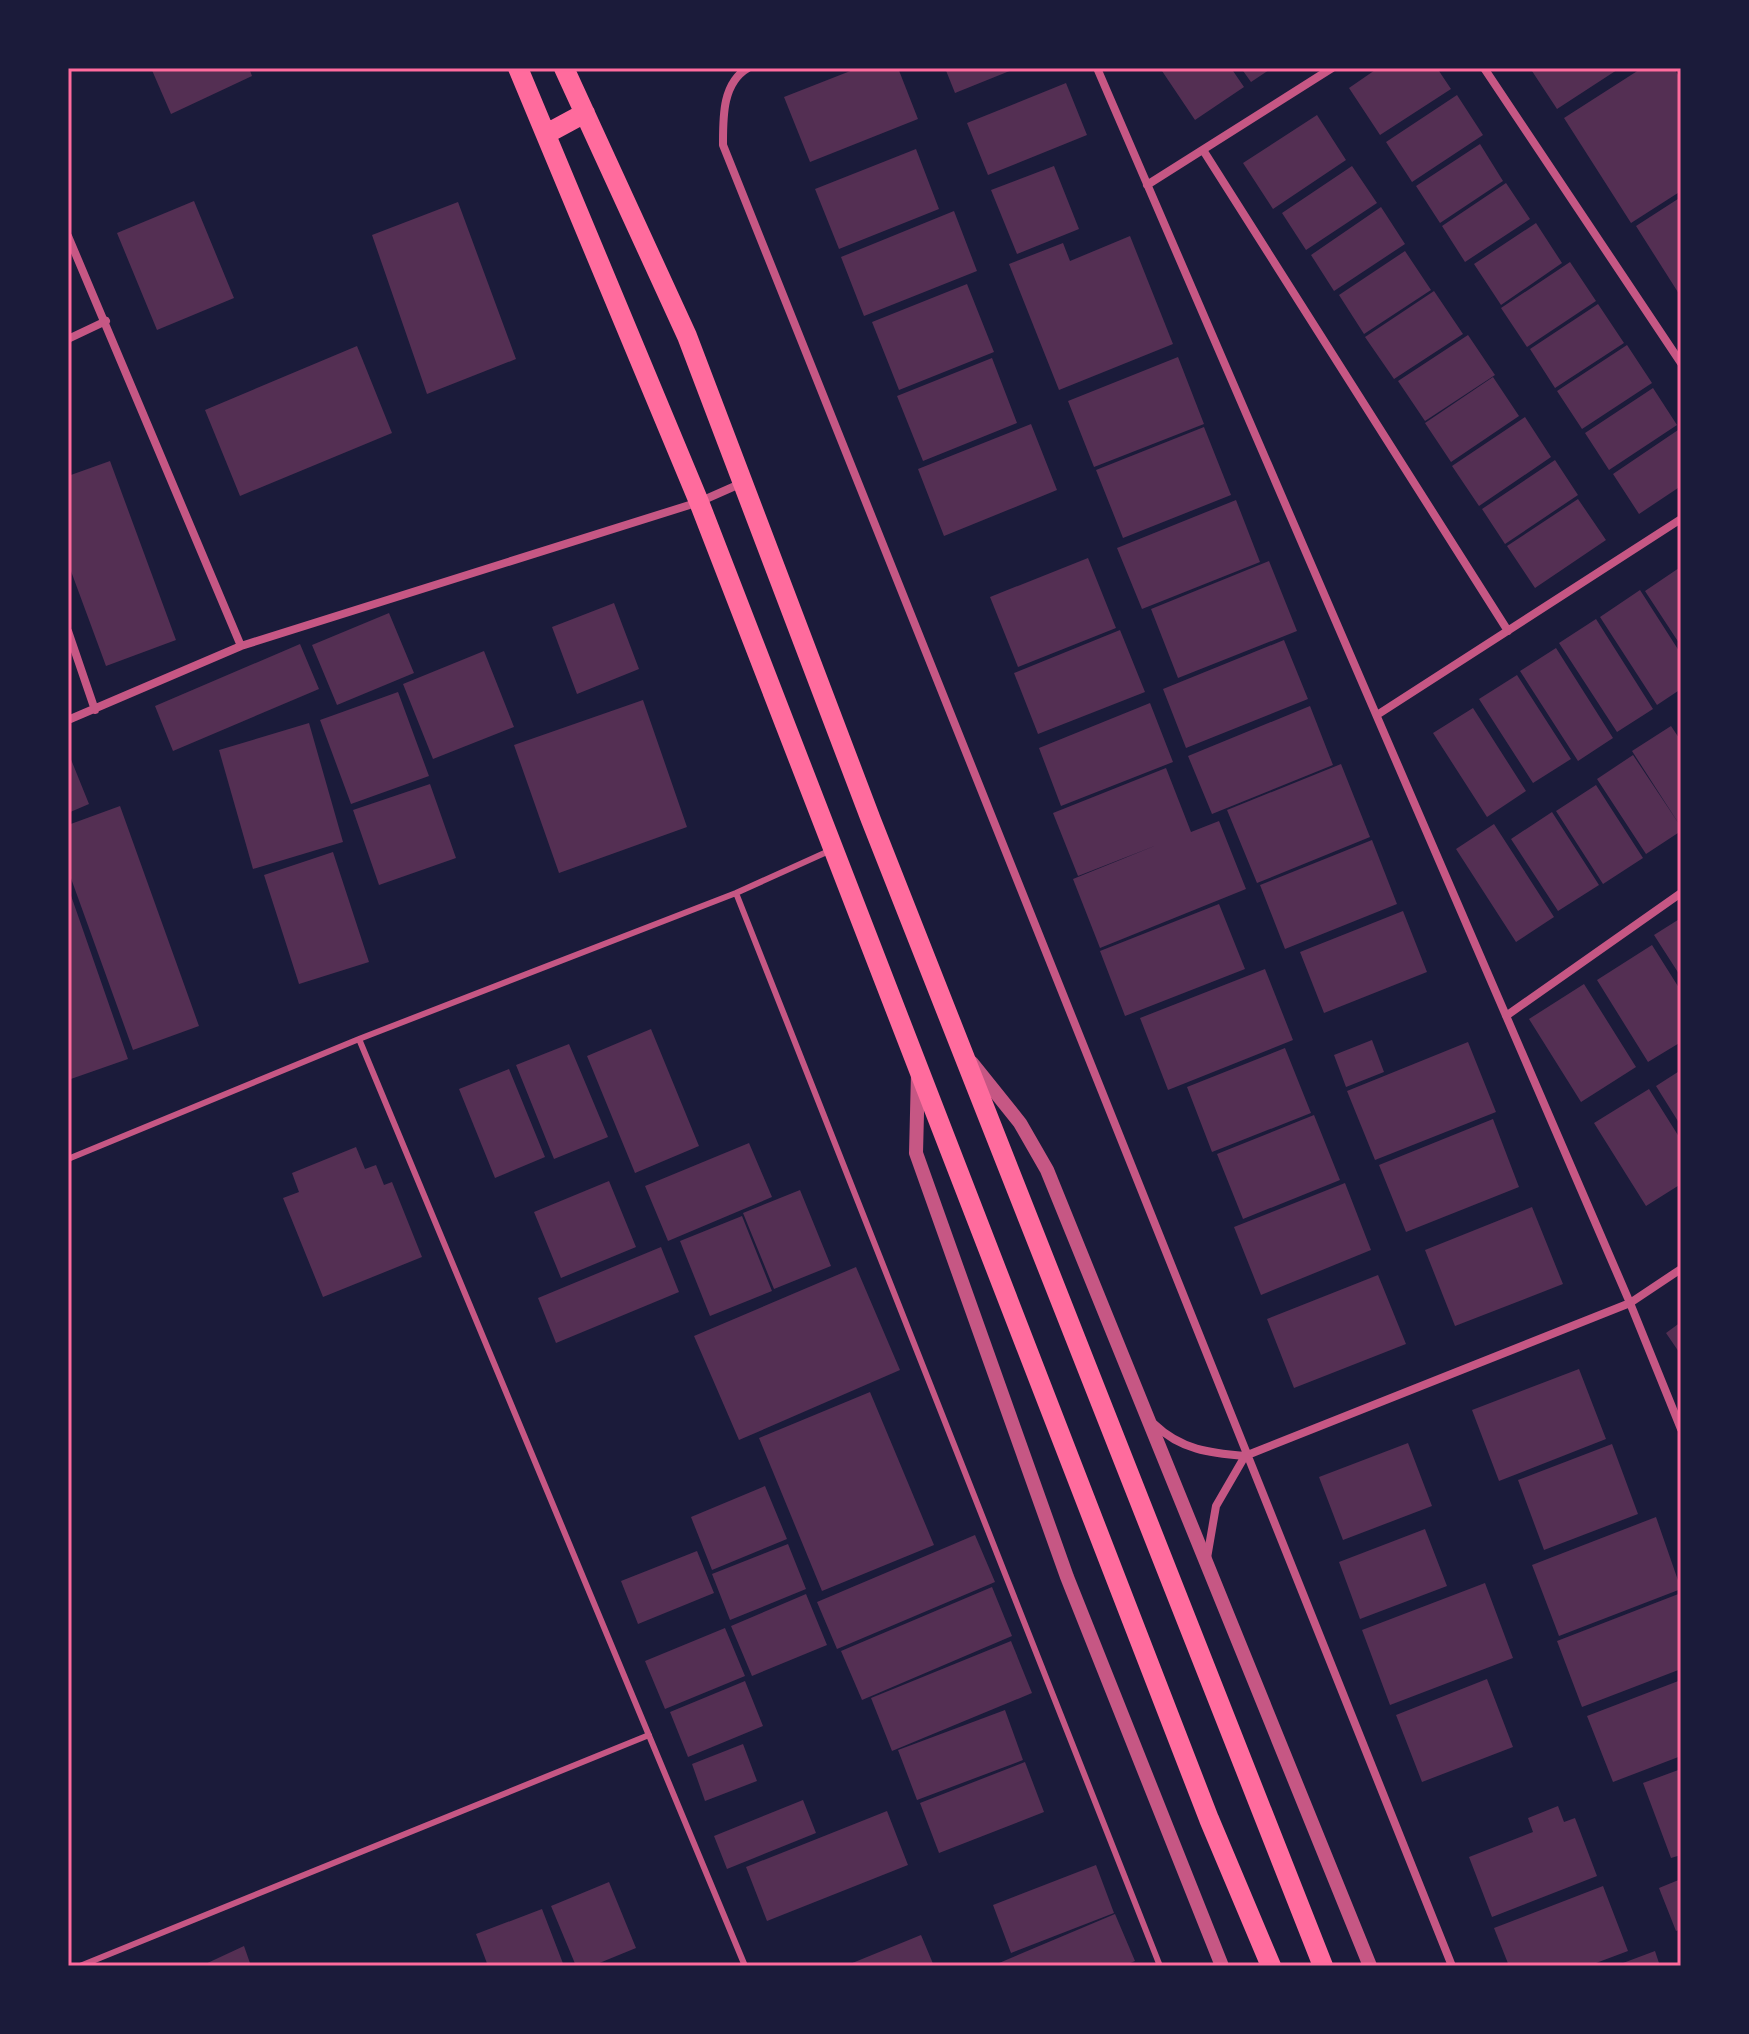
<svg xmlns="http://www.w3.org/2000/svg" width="1749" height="2034" font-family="Montserrat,sans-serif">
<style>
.building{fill:#542f53}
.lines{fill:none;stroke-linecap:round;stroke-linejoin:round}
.service{stroke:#c65784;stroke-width:6}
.minor{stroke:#c65784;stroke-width:8}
.tertiary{stroke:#c65784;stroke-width:14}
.primary{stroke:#ff6b9d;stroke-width:20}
.neatline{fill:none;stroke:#ff6b9d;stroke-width:3}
</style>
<rect width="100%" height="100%" fill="#1b1b3a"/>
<path class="building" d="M 151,68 L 249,68 L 252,76 L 171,114 Z
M 858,68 L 898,68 L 918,119 L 810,162 L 784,97 Z
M 945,68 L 1017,68 L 955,93 Z
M 1160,68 L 1231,68 L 1244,87 L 1195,120 Z
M 1241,68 L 1272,68 L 1251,82 Z
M 1378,68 L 1437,68 L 1451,89 L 1380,135 L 1349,88 Z
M 1530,68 L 1620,68 L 1557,109 Z
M 1642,68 L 1674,68 L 1681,80 L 1681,191 L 1631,223 L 1564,118 Z
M 1066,83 L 1087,135 L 988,175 L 967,123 Z
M 1457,95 L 1483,135 L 1412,182 L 1386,142 Z
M 1317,115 L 1346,160 L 1273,209 L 1243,163 Z
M 1480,144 L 1503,181 L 1440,223 L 1416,186 Z
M 916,149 L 939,209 L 839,249 L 815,189 Z
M 1054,166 L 1079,229 L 1017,254 L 991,190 Z
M 1352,166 L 1377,203 L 1306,250 L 1282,213 Z
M 1506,183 L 1530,219 L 1465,262 L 1442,226 Z
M 1681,197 L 1681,297 L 1636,226 Z
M 194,201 L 234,298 L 157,330 L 117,233 Z
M 458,202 L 516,359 L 427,394 L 372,235 Z
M 1381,207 L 1405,244 L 1334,291 L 1311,255 Z
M 954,211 L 977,271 L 864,316 L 841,257 Z
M 1536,223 L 1562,263 L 1501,305 L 1474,264 Z
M 1130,236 L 1173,344 L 1059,390 L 1009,264 L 1063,243 L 1070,261 Z
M 1405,251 L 1431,290 L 1364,334 L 1339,295 Z
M 1570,262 L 1596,301 L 1527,347 L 1501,308 Z
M 967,284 L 994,352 L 899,390 L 872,322 Z
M 1434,291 L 1463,334 L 1394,379 L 1365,337 Z
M 1598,304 L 1624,343 L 1555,388 L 1530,349 Z
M 1468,335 L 1495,375 L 1425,421 L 1398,381 Z
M 1627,345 L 1652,383 L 1582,429 L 1557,391 Z
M 357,346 L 392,433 L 240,496 L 205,410 Z
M 1178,357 L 1204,424 L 1094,467 L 1068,401 Z
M 992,358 L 1017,423 L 923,461 L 897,396 Z
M 1493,377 L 1519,416 L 1451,462 L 1425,423 Z
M 1653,388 L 1677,425 L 1609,470 L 1585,433 Z
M 1525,417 L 1551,457 L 1479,506 L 1452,466 Z
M 1031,424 L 1057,490 L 944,536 L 918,469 Z
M 1204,427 L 1231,495 L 1123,538 L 1096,470 Z
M 1681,428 L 1681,486 L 1639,514 L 1613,474 Z
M 1555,460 L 1578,495 L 1505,544 L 1482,509 Z
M 110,461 L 176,640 L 106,666 L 68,563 L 68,476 Z
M 1578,499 L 1606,540 L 1535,588 L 1507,546 Z
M 1236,500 L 1260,562 L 1142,609 L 1117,548 Z
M 1088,558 L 1116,628 L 1018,667 L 990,597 Z
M 1269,561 L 1297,631 L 1178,678 L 1151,609 Z
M 1679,568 L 1681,571 L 1681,646 L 1645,591 Z
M 1640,590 L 1681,654 L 1681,689 L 1657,705 L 1600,617 Z
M 614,603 L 639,669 L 577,694 L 552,627 Z
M 389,613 L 414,673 L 337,705 L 312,645 Z
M 1596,619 L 1653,709 L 1617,732 L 1559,643 Z
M 1120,630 L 1145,692 L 1038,734 L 1014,673 Z
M 1284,640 L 1308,699 L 1186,748 L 1163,689 Z
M 300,644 L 319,689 L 173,751 L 155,706 Z
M 1556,648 L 1613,738 L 1578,761 L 1520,671 Z
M 484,651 L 514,727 L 433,759 L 403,684 Z
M 1517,675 L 1571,759 L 1533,783 L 1479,699 Z
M 398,692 L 429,776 L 351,804 L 320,720 Z
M 643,700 L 687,827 L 559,873 L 514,745 Z
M 1150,703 L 1173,762 L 1061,806 L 1039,748 Z
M 1310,706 L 1333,765 L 1212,814 L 1188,756 Z
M 1473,708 L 1526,791 L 1487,817 L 1433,733 Z
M 309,723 L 343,842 L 253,869 L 219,750 Z
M 1671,726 L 1681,741 L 1681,831 L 1646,854 L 1597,779 L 1633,755 L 1681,827 L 1632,751 Z
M 68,752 L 89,804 L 68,813 Z
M 1341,764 L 1370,837 L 1257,883 L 1227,810 Z
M 1166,768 L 1191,832 L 1219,821 L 1246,889 L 1100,948 L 1073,879 L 1157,845 L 1078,876 L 1053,813 Z
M 430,784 L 456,858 L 379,885 L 353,810 Z
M 1596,785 L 1643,858 L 1603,884 L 1556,811 Z
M 120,806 L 199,1026 L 133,1050 L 68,870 L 68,825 Z
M 1552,812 L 1599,885 L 1558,911 L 1511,839 Z
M 1494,824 L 1554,917 L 1516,942 L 1456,849 Z
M 1372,840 L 1397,904 L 1285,949 L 1260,885 Z
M 333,852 L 369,962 L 299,984 L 264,875 Z
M 68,887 L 128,1059 L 68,1080 Z
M 1219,904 L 1245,969 L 1125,1016 L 1100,951 Z
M 1403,911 L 1427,972 L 1324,1013 L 1300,952 Z
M 1681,918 L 1681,977 L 1654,935 Z
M 1652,945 L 1681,991 L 1681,1042 L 1648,1062 L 1597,980 Z
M 1265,969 L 1293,1040 L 1168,1090 L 1140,1018 Z
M 1584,984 L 1636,1067 L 1581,1102 L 1529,1019 Z
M 651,1029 L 699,1146 L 635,1173 L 587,1056 Z
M 1372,1040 L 1384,1072 L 1346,1087 L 1334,1055 Z
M 1468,1042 L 1496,1112 L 1375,1160 L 1347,1091 Z
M 569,1044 L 608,1137 L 554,1159 L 516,1065 Z
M 1285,1048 L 1311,1113 L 1212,1152 L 1187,1087 Z
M 509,1069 L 545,1157 L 495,1178 L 459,1089 Z
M 1681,1070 L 1681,1126 L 1656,1086 Z
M 1649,1089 L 1681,1140 L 1681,1184 L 1646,1206 L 1594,1123 Z
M 1314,1115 L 1340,1180 L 1243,1219 L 1217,1154 Z
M 1493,1119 L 1519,1187 L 1406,1232 L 1379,1165 Z
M 749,1143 L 772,1197 L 668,1241 L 645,1186 Z
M 356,1147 L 365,1169 L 376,1165 L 384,1185 L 392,1182 L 422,1257 L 323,1297 L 283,1198 L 299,1192 L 292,1173 Z
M 609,1181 L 636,1247 L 561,1278 L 534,1212 Z
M 1345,1183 L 1371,1250 L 1261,1295 L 1234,1227 Z
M 800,1190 L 831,1266 L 774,1289 L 743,1213 Z
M 1532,1207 L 1563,1284 L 1455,1326 L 1425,1250 Z
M 742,1216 L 772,1291 L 710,1316 L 680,1241 Z
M 661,1247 L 679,1292 L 556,1343 L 538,1298 Z
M 856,1267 L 900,1370 L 739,1440 L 694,1336 Z
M 1378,1275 L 1406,1344 L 1294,1388 L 1267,1319 Z
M 1681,1322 L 1681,1355 L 1666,1333 Z
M 1579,1369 L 1606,1439 L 1499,1481 L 1472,1410 Z
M 870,1392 L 934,1545 L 822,1591 L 759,1438 Z
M 1408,1443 L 1432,1506 L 1343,1540 L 1319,1477 Z
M 1612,1444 L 1638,1514 L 1544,1550 L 1518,1480 Z
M 765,1486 L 787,1539 L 712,1570 L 691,1517 Z
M 1656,1517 L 1681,1589 L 1559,1636 L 1532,1565 Z
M 1425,1529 L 1447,1586 L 1360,1619 L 1339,1562 Z
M 975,1535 L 995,1582 L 837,1649 L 817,1602 Z
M 788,1544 L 806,1589 L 730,1620 L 712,1574 Z
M 697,1551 L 714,1593 L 638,1624 L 621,1581 Z
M 1485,1583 L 1513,1658 L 1390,1705 L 1362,1630 Z
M 992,1587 L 1012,1636 L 862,1700 L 841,1651 Z
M 1681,1593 L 1681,1669 L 1582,1707 L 1557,1641 Z
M 806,1594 L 827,1645 L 752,1676 L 731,1626 Z
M 725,1628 L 745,1676 L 665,1709 L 645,1661 Z
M 1011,1641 L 1032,1693 L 892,1751 L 871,1698 Z
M 1487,1679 L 1513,1747 L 1422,1782 L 1396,1715 Z
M 1681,1680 L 1681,1756 L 1613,1782 L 1587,1716 Z
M 745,1681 L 763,1726 L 688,1757 L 670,1712 Z
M 1005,1710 L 1023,1760 L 917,1800 L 898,1750 Z
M 743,1744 L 757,1781 L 705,1801 L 692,1764 Z
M 1025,1762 L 1044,1812 L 939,1853 L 920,1803 Z
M 1681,1769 L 1681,1855 L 1671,1858 L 1643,1783 Z
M 803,1800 L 816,1833 L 727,1869 L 714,1836 Z
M 1558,1806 L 1564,1822 L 1575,1818 L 1597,1876 L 1492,1917 L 1469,1857 L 1533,1832 L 1528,1818 Z
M 887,1811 L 908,1865 L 767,1921 L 746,1867 Z
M 1096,1865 L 1114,1913 L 1011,1953 L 993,1905 Z
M 1681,1879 L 1681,1929 L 1676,1931 L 1659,1888 Z
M 609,1882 L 636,1948 L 592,1966 L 576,1966 L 551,1906 Z
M 1603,1886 L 1628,1951 L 1588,1966 L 1509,1966 L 1494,1928 Z
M 542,1909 L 564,1966 L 488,1966 L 476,1934 Z
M 1115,1914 L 1135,1961 L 1123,1966 L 992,1966 Z
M 921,1935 L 934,1966 L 845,1966 Z
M 244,1946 L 251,1966 L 201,1966 Z
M 1655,1951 L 1660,1966 L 1615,1966 Z"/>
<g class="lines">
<path class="service" d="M 736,893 L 1160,1966
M 359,1039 L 745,1966
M 68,1159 L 359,1039 L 736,893 L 829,851
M 80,1966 L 649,1735"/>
<path class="minor" d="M 748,68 C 722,83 723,118 723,145 L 1452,1966
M 1097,68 L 1630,1303 L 1681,1429
M 1484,68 L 1681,363
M 1203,150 L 1508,631
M 1147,185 L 1332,68
M 68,236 L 241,646
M 68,339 L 106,321
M 68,631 L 95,710
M 1377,715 L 1681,519
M 68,720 L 241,646 L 699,502 L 742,483
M 1506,1016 L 1681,893
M 1154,1424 C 1181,1450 1210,1453 1245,1456 L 1630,1303 L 1681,1269
M 1207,1558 L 1216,1506 L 1245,1456"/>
<path class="tertiary" d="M 972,1063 L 1020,1123 L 1047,1170 L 1370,1966
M 918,1074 L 916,1153 L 1067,1577 L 1222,1966"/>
<path class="primary" d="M 518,68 L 699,502 L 1209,1819 L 1271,1966
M 564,68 L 687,336 L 871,820 L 1323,1966
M 548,133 L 585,113"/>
</g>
<rect width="1749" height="2034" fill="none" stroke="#1b1b3a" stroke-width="140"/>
<rect x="70" y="70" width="1609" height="1894" class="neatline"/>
</svg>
